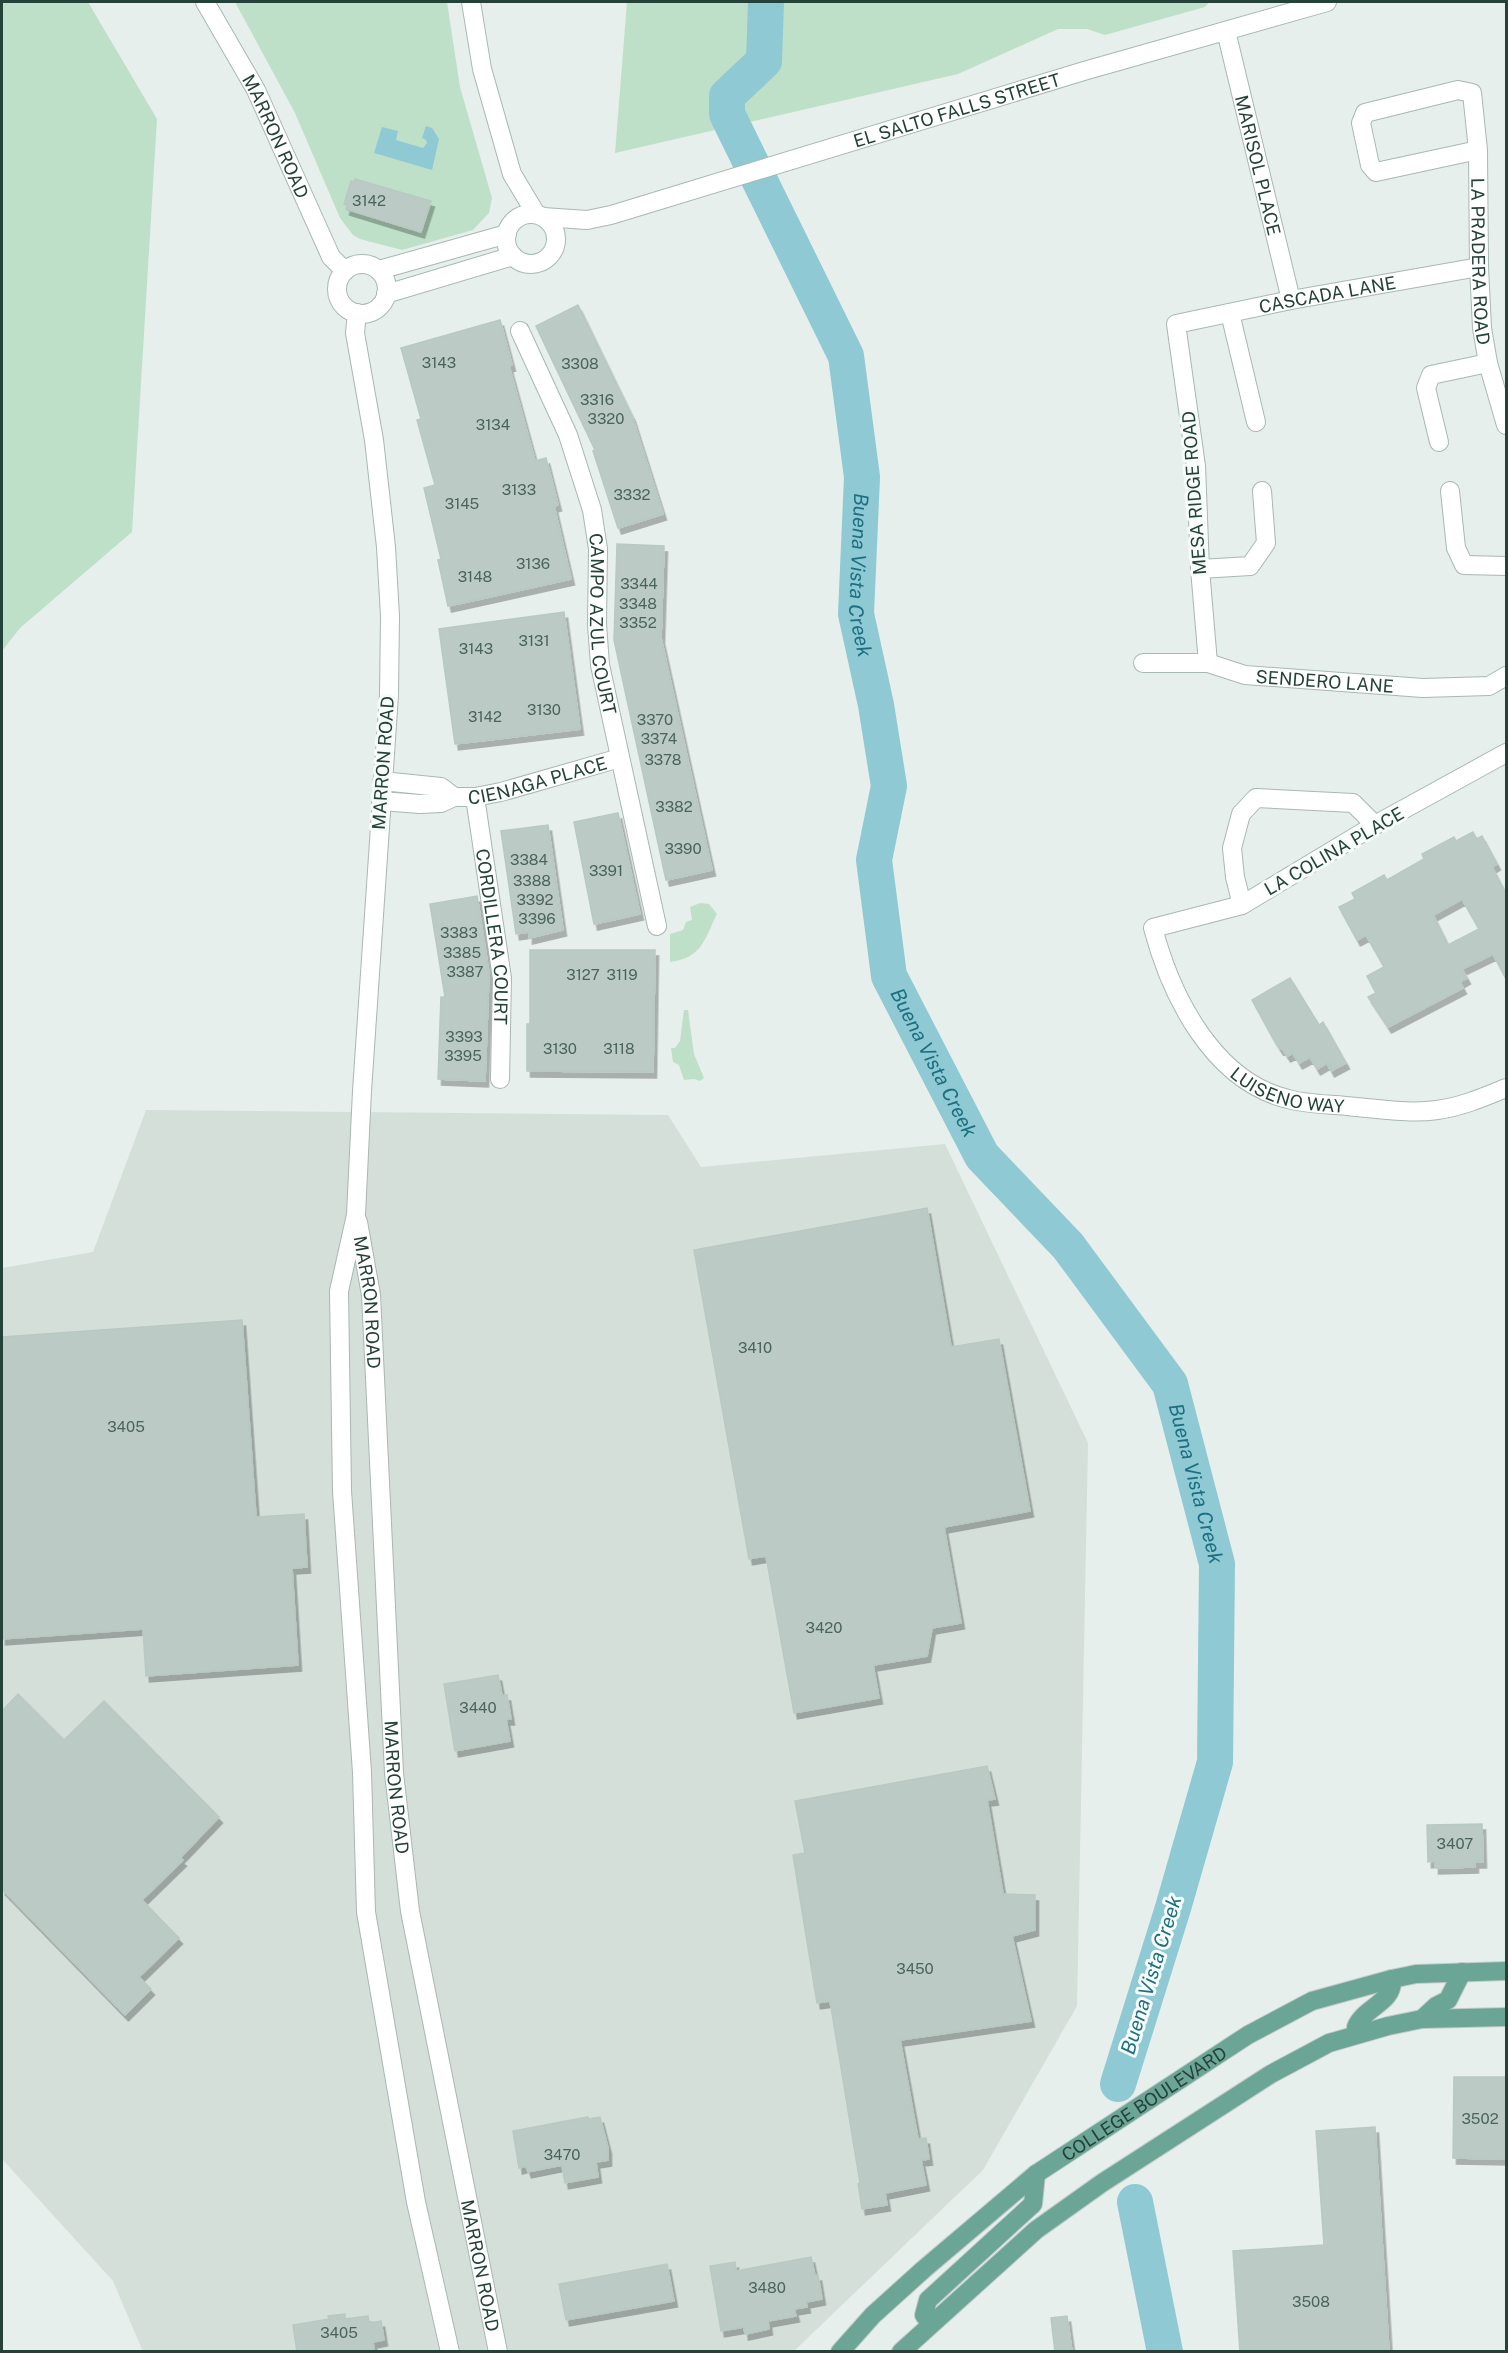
<svg xmlns="http://www.w3.org/2000/svg" width="1508" height="2353" font-family="'Public Sans',sans-serif">
<style>
.built{fill:#d4dfda}
.green{fill:#bfe0c8}
.water{fill:#8ec9d4}
.lines{fill:none;stroke-linecap:round;stroke-linejoin:round}
.river{stroke:#8ec9d4;stroke-width:36}
.building{fill:#bbcac4;stroke:#b8c9c2;stroke-width:1.5;fill-rule:evenodd;filter:url(#shadow)}
.minor-casing{stroke:#a8b8b2;stroke-width:20}
.major-casing{stroke:#c2cac8;stroke-width:20}
.minor{stroke:#fff;stroke-width:18}
.major{stroke:#6aa596;stroke-width:18}
.labels{text-anchor:middle;dominant-baseline:central;stroke-width:6;stroke-linejoin:round;paint-order:stroke}
.number-label{font-size:15px;fill:#4a645c}
.street-label{font-size:18px;fill:#24423a;stroke:#f7fbf9}
.water-label{font-size:20px;font-style:italic;fill:#1c6f80;stroke:#f7fbf9}
</style>
<defs>
<filter id="shadow"><feDropShadow dx="3.5" dy="6" stdDeviation="0" flood-color="#0004"/></filter>
</defs>
<rect width="100%" height="100%" fill="#e6efeb"/>
<path class="built" d="M 146,1110 L 668,1115 L 701,1167 L 945,1144 L 1088,1443 L 1077,2006 L 983,2170 L 794,2351 L 143,2352 L 113,2281 L 2,2159 L 2,1268 L 93,1252 Z"/>
<path class="green" d="M 2,2 L 88,2 L 157,119 L 132,532 L 20,628 L 2,651 Z
M 235,2 L 447,2 L 460,87 L 492,198 L 489,213 L 473,230 L 402,250 L 360,239 L 353,235 L 340,218 L 295,113 Z
M 627,2 L 1209,2 L 1205,7 L 1105,35 L 1087,29 L 1058,29 L 958,74 L 615,153 Z
M 700,903 L 709,904 L 717,914 C 704,940 702,958 670,962 L 670,934 L 683,930 L 686,922 L 692,920 L 690,907 Z
M 684,1010 L 688,1010 L 694,1054 L 704,1078 L 700,1081 L 694,1079 L 684,1080 L 679,1065 L 673,1062 L 671,1048 L 675,1048 L 680,1041 Z"/>
<path class="water" d="M 426,126 L 432,128 L 439,139 L 432,170 L 374,153 L 382,127 L 398,131 L 396,140 L 423,148 L 427,143 L 426,140 L 422,138 Z"/>
<g class="lines">
<g class="river">
<path id="s1" d="M 766,2 L 764,61 L 727,96 L 727,114 L 846,356 L 862,477 L 856,614 L 876,705 L 889,786 L 874,860 L 889,976 L 982,1156 L 1068,1246 L 1170,1384 L 1217,1564 L 1215,1762 L 1173,1908 L 1118,2084"/>
<path d="M 1135,2202 L 1165,2352"/>
</g>
</g>
<path class="building" d="M 355,179 L 431,201 L 421,232 L 346,209 L 347,205 L 344,204 L 351,181 L 354,182 Z
M 578,305 L 632,416 L 663,514 L 618,528 L 593,451 L 595,450 L 536,326 Z
M 500,320 L 512,365 L 509,366 L 535,461 L 546,458 L 558,505 L 554,506 L 571,579 L 448,606 L 438,560 L 441,559 L 424,488 L 435,485 L 417,420 L 421,419 L 401,348 Z
M 617,544 L 664,546 L 661,638 L 712,870 L 666,880 L 614,640 Z
M 564,612 L 580,729 L 455,744 L 439,629 Z
M 618,813 L 640,914 L 594,924 L 574,822 Z
M 548,825 L 563,930 L 529,938 L 529,932 L 516,934 L 501,831 Z
M 1473,832 L 1477,839 L 1482,836 L 1497,864 L 1492,867 L 1506,894 L 1506,979 L 1493,954 L 1462,969 L 1467,978 L 1460,982 L 1463,988 L 1388,1027 L 1368,997 L 1376,993 L 1367,976 L 1384,967 L 1366,935 L 1357,940 L 1339,907 L 1355,899 L 1352,893 L 1384,875 L 1387,880 L 1424,859 L 1422,854 L 1454,837 L 1456,841 ZM 1462,899 L 1479,929 L 1448,945 L 1433,915 Z
M 477,896 L 489,973 L 485,1081 L 438,1079 L 441,997 L 445,997 L 430,904 Z
M 530,950 L 655,950 L 653,1072 L 527,1071 L 527,1024 L 530,1024 Z
M 1290,978 L 1319,1025 L 1323,1022 L 1346,1063 L 1331,1071 L 1327,1063 L 1317,1069 L 1310,1057 L 1299,1063 L 1293,1053 L 1287,1056 L 1282,1048 L 1280,1049 L 1274,1040 L 1252,1000 Z
M 927,1208 L 951,1347 L 999,1339 L 1030,1511 L 944,1527 L 961,1623 L 932,1628 L 927,1656 L 873,1665 L 879,1698 L 794,1713 L 766,1556 L 749,1559 L 694,1250 Z
M 242,1320 L 256,1517 L 304,1514 L 307,1567 L 292,1568 L 298,1665 L 146,1676 L 143,1629 L 2,1639 L 2,1337 Z
M 498,1675 L 502,1696 L 507,1695 L 511,1719 L 506,1719 L 510,1741 L 455,1751 L 444,1684 Z
M 18,1694 L 64,1740 L 104,1701 L 219,1817 L 180,1858 L 183,1860 L 142,1900 L 179,1938 L 139,1977 L 151,1989 L 125,2015 L 2,1889 L 2,1711 Z
M 987,1766 L 995,1799 L 987,1800 L 1003,1894 L 1035,1895 L 1035,1930 L 1012,1936 L 1031,2021 L 900,2040 L 918,2139 L 926,2138 L 929,2159 L 921,2160 L 926,2185 L 885,2193 L 887,2205 L 862,2209 L 858,2184 L 860,2183 L 830,2001 L 817,2003 L 793,1855 L 805,1853 L 795,1801 Z
M 1482,1824 L 1483,1862 L 1475,1862 L 1475,1867 L 1435,1868 L 1435,1861 L 1428,1862 L 1427,1825 Z
M 1454,2077 L 1506,2077 L 1506,2159 L 1453,2158 Z
M 588,2117 L 588,2119 L 600,2117 L 608,2148 L 608,2160 L 596,2162 L 598,2177 L 565,2183 L 562,2165 L 528,2172 L 526,2166 L 519,2168 L 513,2131 Z
M 1375,2127 L 1389,2352 L 1240,2352 L 1233,2251 L 1324,2245 L 1316,2131 Z
M 811,2257 L 815,2276 L 818,2275 L 822,2299 L 806,2302 L 807,2307 L 794,2309 L 796,2316 L 768,2321 L 769,2329 L 745,2334 L 744,2327 L 721,2331 L 710,2266 L 735,2262 L 736,2271 Z
M 667,2264 L 674,2301 L 566,2320 L 559,2284 Z
M 345,2314 L 345,2319 L 368,2316 L 369,2323 L 381,2321 L 384,2340 L 373,2342 L 374,2350 L 363,2352 L 297,2352 L 293,2325 L 329,2319 L 328,2316 Z
M 1067,2316 L 1072,2352 L 1055,2352 L 1051,2318 Z"/>
<g class="lines">
<defs>
<g id="minor">
<path id="s2" d="M 205,2 L 256,90 L 331,257 L 345,271"/>
<path d="M 471,2 L 482,69 L 512,174 L 536,214"/>
<path id="s3" d="M 1226,31 L 1291,300"/>
<path id="s4" d="M 1478,150 L 1376,172 L 1370,165 L 1361,123 L 1365,113 L 1458,90 L 1472,93 L 1478,150 L 1479,267 L 1482,328 L 1488,363 L 1506,425"/>
<circle cx="531" cy="239" r="25"/>
<path id="s5" d="M 543,217 L 587,220 L 611,215 L 1084,71 L 1327,2"/>
<circle cx="362" cy="289" r="25"/>
<path d="M 379,270 L 507,234"/>
<path d="M 386,294 L 513,256"/>
<path d="M 357,313 L 355,333 L 374,440 L 386,547 L 390,616 L 389,695 L 362,1091 L 356,1215 L 339,1291 L 342,1491 L 362,1772 L 366,1912 L 416,2202 L 450,2352"/>
<path d="M 1230,313 L 1256,422"/>
<path id="s6" d="M 520,331 L 568,435 L 592,510 L 598,549 L 597,624 L 600,665 L 657,926"/>
<path d="M 1439,442 L 1426,388 L 1431,375 L 1488,363"/>
<path d="M 1450,491 L 1456,548 L 1464,565 L 1506,566"/>
<path d="M 1200,569 L 1250,566 L 1266,543 L 1262,491"/>
<path id="s7" d="M 1143,663 L 1208,663 L 1245,675 L 1423,688 L 1489,686 L 1506,676"/>
<path id="s8" d="M 1208,663 L 1200,569 L 1196,466 L 1176,324 L 1291,300 L 1479,267"/>
<path id="s9" d="M 1506,753 L 1375,825 L 1242,905 L 1153,928 C 1171,996 1213,1081 1288,1099 C 1309,1105 1334,1104 1356,1107 C 1382,1109 1411,1114 1437,1110 C 1461,1107 1484,1097 1506,1088"/>
<path d="M 382,781 L 441,787 L 454,797"/>
<path id="s10" d="M 475,797 L 502,978 L 500,1079"/>
<path id="s11" d="M 381,801 L 420,804 L 441,803 L 454,797 L 475,797 L 501,792 L 620,758"/>
<path d="M 1242,905 L 1235,877 L 1232,848 L 1241,814 L 1256,798 L 1353,803 L 1375,825"/>
<path id="s12" d="M 358,1222 L 371,1295 L 394,1773 L 410,1911 L 498,2352"/>
</g>
<g id="major">
<path d="M 1422,2019 L 1436,2006 L 1448,2000 L 1462,1972"/>
<path d="M 1359,2033 L 1356,2027 C 1364,2007 1394,2003 1392,1979"/>
<path d="M 931,2324 L 924,2315 L 928,2300 L 1033,2204 L 1036,2174"/>
<path id="s13" d="M 840,2352 L 873,2315 L 924,2269 L 1036,2174 L 1248,2035 L 1312,2001 L 1392,1979 L 1416,1974 L 1506,1971"/>
<path d="M 901,2352 L 1036,2230 L 1102,2183 L 1271,2074 L 1329,2043 L 1388,2026 L 1422,2019 L 1506,2017"/>
</g>
</defs>
<use href="#minor" class="minor-casing"/>
<use href="#major" class="major-casing"/>
<use href="#minor" class="minor"/>
<use href="#major" class="major"/>
</g>
<g class="labels">
<g class="number-label">
<text x="369" y="200">3142</text>
<text x="439" y="362">3143</text>
<text x="580" y="363">3308</text>
<text x="597" y="399">3316</text>
<text x="606" y="418">3320</text>
<text x="493" y="424">3134</text>
<text x="519" y="489">3133</text>
<text x="632" y="494">3332</text>
<text x="462" y="503">3145</text>
<text x="533" y="563">3136</text>
<text x="475" y="576">3148</text>
<text x="639" y="583">3344</text>
<text x="638" y="603">3348</text>
<text x="638" y="622">3352</text>
<text x="534" y="640">3131</text>
<text x="476" y="648">3143</text>
<text x="544" y="709">3130</text>
<text x="485" y="716">3142</text>
<text x="655" y="719">3370</text>
<text x="659" y="738">3374</text>
<text x="663" y="759">3378</text>
<text x="674" y="806">3382</text>
<text x="683" y="848">3390</text>
<text x="529" y="859">3384</text>
<text x="606" y="870">3391</text>
<text x="532" y="880">3388</text>
<text x="535" y="899">3392</text>
<text x="537" y="918">3396</text>
<text x="459" y="932">3383</text>
<text x="462" y="952">3385</text>
<text x="465" y="971">3387</text>
<text x="583" y="974">3127</text>
<text x="622" y="974">3119</text>
<text x="464" y="1036">3393</text>
<text x="560" y="1048">3130</text>
<text x="619" y="1048">3118</text>
<text x="463" y="1055">3395</text>
<text x="755" y="1347">3410</text>
<text x="126" y="1426">3405</text>
<text x="824" y="1627">3420</text>
<text x="478" y="1707">3440</text>
<text x="1455" y="1843">3407</text>
<text x="915" y="1968">3450</text>
<text x="1480" y="2118">3502</text>
<text x="562" y="2154">3470</text>
<text x="767" y="2287">3480</text>
<text x="1311" y="2301">3508</text>
<text x="339" y="2332">3405</text>
</g>
<g class="street-label">
<text stroke="none"><textPath href="#s5" startOffset="430">EL SALTO FALLS STREET</textPath></text>
<text stroke="none"><textPath href="#s2" startOffset="152">MARRON ROAD</textPath></text>
<text stroke="none"><textPath href="#s3" startOffset="138">MARISOL PLACE</textPath></text>
<text stroke="none"><textPath href="#s4" startOffset="446">LA PRADERA ROAD</textPath></text>
<text stroke="none"><textPath href="#s8" startOffset="495">CASCADA LANE</textPath></text>
<text transform="translate(1194 493) rotate(-94)">MESA RIDGE ROAD</text>
<text stroke="none"><textPath href="#s6" startOffset="308">CAMPO AZUL COURT</textPath></text>
<text stroke="none"><textPath href="#s7" startOffset="184">SENDERO LANE</textPath></text>
<text transform="translate(383 763) rotate(-86)">MARRON ROAD</text>
<text stroke="none"><textPath href="#s11" startOffset="160">CIENAGA PLACE</textPath></text>
<text transform="translate(1334 851) rotate(-30)">LA COLINA PLACE</text>
<text stroke="none"><textPath href="#s10" startOffset="141">CORDILLERA COURT</textPath></text>
<text stroke="none"><textPath href="#s9" startOffset="622">LUISENO WAY</textPath></text>
<text stroke="none"><textPath href="#s12" startOffset="81">MARRON ROAD</textPath></text>
<text stroke="none"><textPath href="#s12" startOffset="567">MARRON ROAD</textPath></text>
<text stroke="none"><textPath href="#s13" startOffset="394">COLLEGE BOULEVARD</textPath></text>
<text stroke="none"><textPath href="#s12" startOffset="1053">MARRON ROAD</textPath></text>
</g>
<g class="water-label">
<text stroke="none"><textPath href="#s1" startOffset="618">Buena Vista Creek</textPath></text>
<text stroke="none"><textPath href="#s1" startOffset="1122">Buena Vista Creek</textPath></text>
<text stroke="none"><textPath href="#s1" startOffset="1626">Buena Vista Creek</textPath></text>
<text transform="translate(1151 1975) rotate(-73)">Buena Vista Creek</text>
</g>
</g>
<rect width="1508" height="2353" fill="none" stroke="#24423a" stroke-width="6"/>
</svg>
